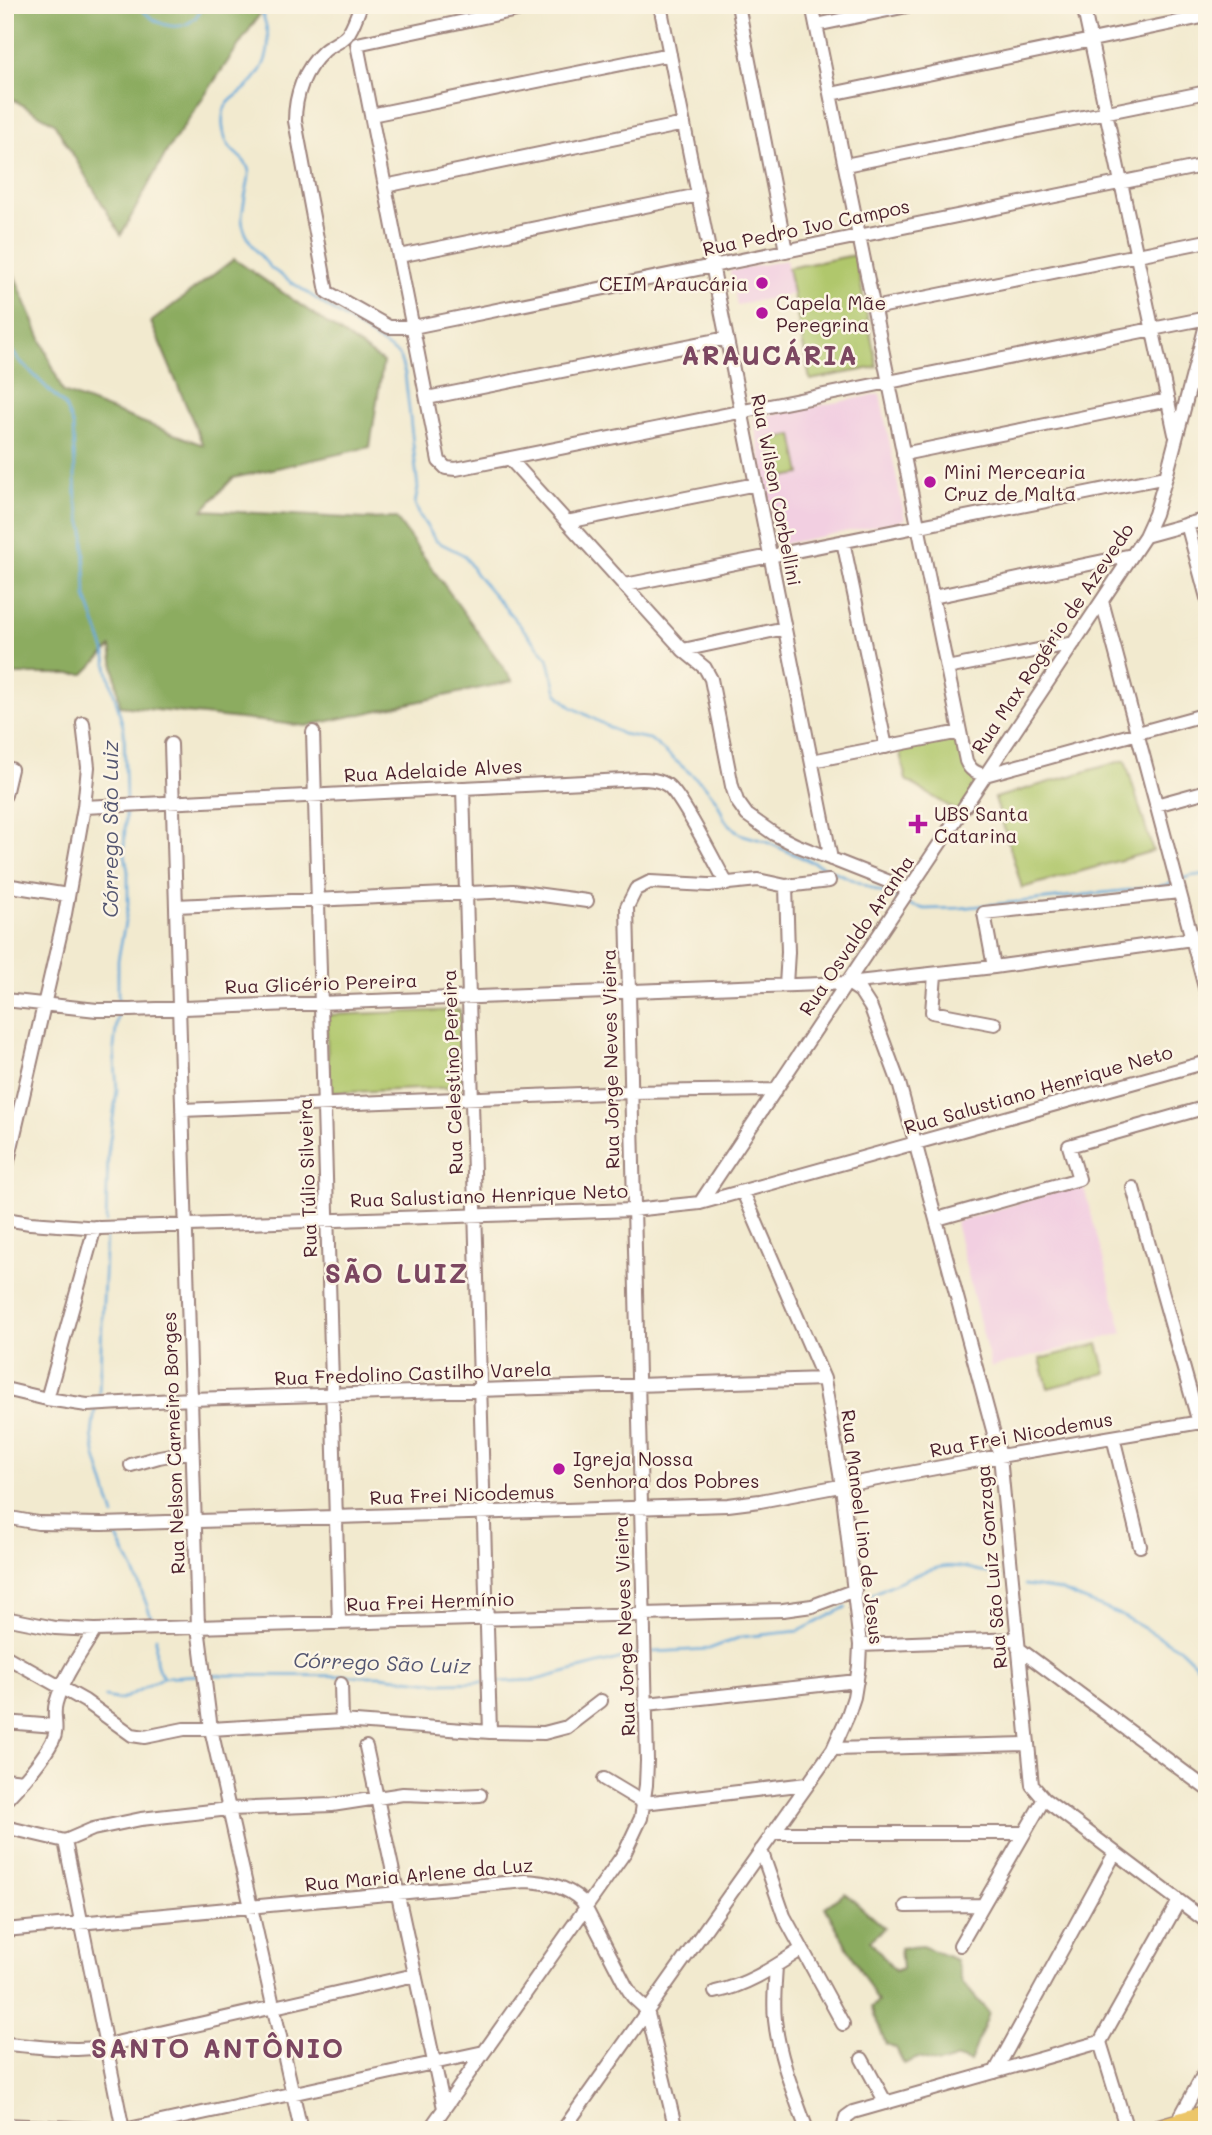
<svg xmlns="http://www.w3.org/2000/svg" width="1212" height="2135" font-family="Mali,sans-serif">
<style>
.built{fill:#f2cfe1}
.green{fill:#b0c76c;stroke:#7d734c;stroke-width:2}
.forest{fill:#8cac60;stroke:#6b6646;stroke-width:2}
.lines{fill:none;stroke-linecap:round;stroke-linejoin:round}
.stream{stroke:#64a8d9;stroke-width:2.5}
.minor-casing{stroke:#9e847d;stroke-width:16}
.major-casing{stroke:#9e847d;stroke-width:19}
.minor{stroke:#fff;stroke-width:12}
.major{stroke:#ecc669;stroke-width:16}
.poi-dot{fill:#b5179e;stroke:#fcf5e5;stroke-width:2.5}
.labels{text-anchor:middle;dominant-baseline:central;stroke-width:5;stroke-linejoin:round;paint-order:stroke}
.street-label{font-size:19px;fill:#4a1f2b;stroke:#fcf5e5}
.poi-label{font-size:19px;fill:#4a1f2b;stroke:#fcf5e5;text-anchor:start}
.water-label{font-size:21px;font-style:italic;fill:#545671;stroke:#fcf5e5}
.district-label{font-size:26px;font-weight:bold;letter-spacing:2px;fill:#7c4761;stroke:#fcf5e5}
</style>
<rect width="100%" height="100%" fill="#fcf5e5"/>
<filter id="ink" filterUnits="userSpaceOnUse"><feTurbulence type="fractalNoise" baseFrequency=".0143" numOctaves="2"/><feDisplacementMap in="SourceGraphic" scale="14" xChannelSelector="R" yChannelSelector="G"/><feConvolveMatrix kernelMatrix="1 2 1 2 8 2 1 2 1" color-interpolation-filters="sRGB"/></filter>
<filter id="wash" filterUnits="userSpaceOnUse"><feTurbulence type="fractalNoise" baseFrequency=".00686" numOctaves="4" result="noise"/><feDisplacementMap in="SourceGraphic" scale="28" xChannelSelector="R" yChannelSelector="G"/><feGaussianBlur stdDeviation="1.57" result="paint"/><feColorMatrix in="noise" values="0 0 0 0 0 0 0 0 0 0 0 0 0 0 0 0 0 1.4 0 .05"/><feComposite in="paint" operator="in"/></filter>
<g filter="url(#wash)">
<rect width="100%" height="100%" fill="#f2eacf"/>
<path class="built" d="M 786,260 L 793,294 L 737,305 L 730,271 Z
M 880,394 L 905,520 L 778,545 L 753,418 Z
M 1083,1184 L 1123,1333 L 991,1367 L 955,1222 Z"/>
<path class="green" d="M 855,255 L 877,367 L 810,380 L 788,268 Z
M 793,435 L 801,474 L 777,478 L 769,439 Z
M 960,732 L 966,761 L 985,775 L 960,813 L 906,780 L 898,744 Z
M 1125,760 L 1153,851 L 1022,888 L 995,798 Z
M 460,1010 L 463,1087 L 329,1093 L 326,1015 Z
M 1098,1344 L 1106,1373 L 1048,1388 L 1040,1359 Z"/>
<path class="forest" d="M 5,5 L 266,5 L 167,151 L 121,235 L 54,123 L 5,95 Z
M 5,253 L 63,392 L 203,445 L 151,322 L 234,259 L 383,362 L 370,447 L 233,478 L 203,510 L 366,519 L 396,518 L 513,681 L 306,726 L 120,706 L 111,647 L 84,674 L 5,674 Z
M 845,1893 L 884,1928 L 870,1941 L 895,1971 L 902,1968 L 900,1948 L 922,1946 L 956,1960 L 962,1982 L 989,2013 L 970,2062 L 958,2058 L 939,2064 L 918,2058 L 904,2064 L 896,2048 L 886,2044 L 871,2007 L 878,2002 L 825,1907 Z"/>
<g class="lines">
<path class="stream" d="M 138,5 C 156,28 189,38 203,5
M 259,5 C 273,37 273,63 246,88 C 239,95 227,100 224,110 C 221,121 223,137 229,146 C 235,155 247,160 249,171 C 250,178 246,190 245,197 C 244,204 242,212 242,219 C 243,237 260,256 272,269 L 399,355 L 405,374 L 418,488 L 415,504 L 420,516 L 436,541 L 464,555 L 476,574 L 548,658 L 557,693 L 570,706 L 622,734 L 650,739 L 704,785 L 717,801 L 725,820 L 740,834 L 764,841 L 897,899
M 5,277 L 8,288 L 5,309
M 5,336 L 6,343 L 18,359 L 65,406 L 73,426 L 76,499 L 84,531 L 86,597 L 105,651 L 108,671 L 124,730 L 126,801
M 1179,880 L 1191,876 L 1207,874
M 906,904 L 925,909 L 961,908 L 1157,887 L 1173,883
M 118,1006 L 118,960 L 128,906 L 128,871 L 124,849 L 126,811
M 106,1222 L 108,1153 L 117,1090 L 114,1047 L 118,1012
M 99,1393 L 106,1232
M 95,1409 L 92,1435 L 96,1457 L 114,1516
M 114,1532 L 134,1571 L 152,1619
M 1025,1585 L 1059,1590 L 1119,1614 L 1179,1648 L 1207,1675
M 864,1598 C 888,1587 916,1572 941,1567 C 961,1564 983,1572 1001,1577
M 156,1637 C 156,1650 153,1668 164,1677
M 653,1652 L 709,1649 L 741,1637 L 799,1631 L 846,1607
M 208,1675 L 380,1676 L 443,1683 L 484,1682
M 494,1682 L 536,1680 L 638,1654
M 105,1697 L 121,1700 L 164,1677 L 201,1675"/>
</g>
</g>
<g filter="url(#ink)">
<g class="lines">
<defs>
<path id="minor" d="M 361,5 C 357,14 353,28 347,35 C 341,42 331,45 324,51 C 304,69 295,95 295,121 L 327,292 L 389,327 L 413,327 L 1207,165
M 660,5 L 831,859
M 738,5 L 786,251
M 812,5 L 966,761 C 970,770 975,773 985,775
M 1083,5 L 1175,434
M 816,25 L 912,5
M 357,44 L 439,461 L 446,468 L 456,469 L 1207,318
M 357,44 L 540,5
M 831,94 L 1207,16
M 371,115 L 670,54
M 845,165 L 1207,92
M 385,186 L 684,124
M 399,256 L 699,195
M 874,308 L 1207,241
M 427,398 L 727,338
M 903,454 L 1168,400
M 510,459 L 683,650 L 705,668 L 711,679 L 732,786 L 737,801 L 747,815 L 774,834 L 796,845 L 910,890
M 567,522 L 756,484
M 1187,524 L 1207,598
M 1145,536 L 1207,519
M 843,541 L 886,747
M 625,585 L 1166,477
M 933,597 L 1132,555
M 1102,601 L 1207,995
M 683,650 L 785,628
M 947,668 L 1074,643
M 313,732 L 339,1623
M 171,744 L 198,1627 L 211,1729 L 301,2130
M 812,761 L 960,732
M 985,775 L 1207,714
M 463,788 L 490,1732
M 5,795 L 11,769
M 1156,805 L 1207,791
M 84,807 L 624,780 C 637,779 655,777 667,785 C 681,794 716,865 727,884
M 5,885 L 68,895
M 176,906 L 513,891 L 587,901
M 994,967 L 984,913 L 1179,892
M 935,975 L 932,1012 L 995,1024
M 848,983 L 860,991 L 871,1008 L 899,1083 L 1000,1456 L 1032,1785 L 1044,1799 L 1207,1922
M 786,985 L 788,952 L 786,886
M 5,1000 L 97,1010 L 130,1010 L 848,983 L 994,967 L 1192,939
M 182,1110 L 630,1092 L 776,1090
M 5,1174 L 65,914 L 84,807 L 88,767 L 83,723
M 1133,1188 L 1199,1423
M 700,1203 L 1145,536 L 1155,514 L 1166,477 L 1207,321
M 5,1219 L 30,1223 L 100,1228 L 633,1210 L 700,1203 L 1207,1062
M 937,1219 L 1079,1179 L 1069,1146 L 1207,1107
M 5,1389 L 47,1399 L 87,1405 L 191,1399 L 824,1379
M 47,1399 L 95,1227
M 1113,1437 L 1140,1546
M 131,1465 L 159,1457 L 192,1451
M 5,1517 L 38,1523 L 102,1524 L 728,1505 L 760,1501 L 1000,1456 L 1207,1421
M 5,1618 L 55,1628 L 95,1630 L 783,1610 L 812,1606 L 855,1590
M 860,1645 L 1017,1639
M 1018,1648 L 1207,1789
M 5,1656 L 85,1701 L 132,1735 L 145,1737 L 184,1729 L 211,1729 L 342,1721 L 490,1732 L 544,1733 L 567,1727 L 601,1701
M 341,1684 L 342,1721
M 647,1704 L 857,1681
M 5,1722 L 55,1726
M 366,1747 L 444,2108
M 833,1749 L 1027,1744
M 5,1779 L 23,1781
M 604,1779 L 644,1803 L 807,1784
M 5,1801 C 22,1782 41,1763 53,1740 C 59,1729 52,1715 56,1703 C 63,1677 81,1653 95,1630
M 5,1827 L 65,1841 L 93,1829 L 141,1819 L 229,1809 L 332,1805 L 403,1794 L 459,1796 L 480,1795
M 772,1833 L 1024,1833
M 65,1841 L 123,2130
M 761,1850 L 784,1916 L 843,2024
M 906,1906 L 983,1905
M 5,1930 L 525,1881 C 546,1882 566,1886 582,1901 L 626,1986 L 633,1997 L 647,2010 L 676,2130
M 960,1945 L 1044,1799
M 776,1966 C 775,1984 773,2002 775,2020 C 779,2058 794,2094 807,2130
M 715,1992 C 748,1985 774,1967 802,1949
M 5,2044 C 42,2046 85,2055 120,2042 L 415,1975
M 862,2059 L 886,2103
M 995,2072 L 1115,1853
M 1178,2121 L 1207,2068
M 5,2125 L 121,2130
M 124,2130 L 484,2052
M 429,2130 L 625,1852 L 641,1818 L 646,1785 L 647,1761 L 627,907 L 636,889 L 650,882 L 709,885 L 758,880 L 786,886 L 829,881
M 563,2130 L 833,1749 L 848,1715 L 854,1697 L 859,1666 L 860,1645 L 842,1486 L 824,1379 L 743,1192
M 843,2130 L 846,2117 L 853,2112 L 1100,2042
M 1127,2130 L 1100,2042 L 1179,1901"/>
<path id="major" d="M 1149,2130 L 1207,2113
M 1193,2130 L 1207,2126"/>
</defs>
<use href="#minor" class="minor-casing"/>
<use href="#major" class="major-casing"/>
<use href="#minor" class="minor"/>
<use href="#major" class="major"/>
</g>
</g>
<g class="poi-dot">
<circle cx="762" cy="283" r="7"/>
<circle cx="762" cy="313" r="7"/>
<circle cx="930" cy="482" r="7"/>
<path d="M914.5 813.5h7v7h7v7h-7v7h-7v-7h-7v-7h7z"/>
<circle cx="559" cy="1469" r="7"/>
</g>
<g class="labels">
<g class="street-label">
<text transform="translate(806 227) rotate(-12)">Rua Pedro Ivo Campos</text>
<text transform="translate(777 490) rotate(79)">Rua Wilson Corbellini</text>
<text transform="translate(1052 638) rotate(-56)">Rua Max Rogério de Azevedo</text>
<text transform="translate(433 770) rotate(-3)">Rua Adelaide Alves</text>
<text transform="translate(856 935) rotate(-56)">Rua Osvaldo Aranha</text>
<text transform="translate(321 983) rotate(-2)">Rua Glicério Pereira</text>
<text transform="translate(610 1059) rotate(-91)">Rua Jorge Neves Vieira</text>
<text transform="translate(452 1072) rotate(-92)">Rua Celestino Pereira</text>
<text transform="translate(1038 1089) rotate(-16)">Rua Salustiano Henrique Neto</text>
<text transform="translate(307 1178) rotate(-92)">Rua Túlio Silveira</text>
<text transform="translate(489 1195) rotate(-2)">Rua Salustiano Henrique Neto</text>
<text transform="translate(413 1373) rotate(-2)">Rua Fredolino Castilho Varela</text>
<text transform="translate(1021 1434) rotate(-10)">Rua Frei Nicodemus</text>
<text transform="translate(173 1443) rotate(-92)">Rua Nelson Carneiro Borges</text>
<text transform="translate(462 1494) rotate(-2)">Rua Frei Nicodemus</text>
<text transform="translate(863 1527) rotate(83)">Rua Manoel Lino de Jesus</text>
<text transform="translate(991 1567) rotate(-95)">Rua São Luiz Gonzaga</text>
<text transform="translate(430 1601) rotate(-2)">Rua Frei Hermínio</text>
<text transform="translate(624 1626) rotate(-92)">Rua Jorge Neves Vieira</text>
<text transform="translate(419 1874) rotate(-5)">Rua Maria Arlene da Luz</text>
</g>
<g class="poi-label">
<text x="748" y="283" text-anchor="end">CEIM Araucária</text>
<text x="776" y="302">Capela Mãe<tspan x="776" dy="22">Peregrina</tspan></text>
<text x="944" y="471">Mini Mercearia<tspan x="944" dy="22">Cruz de Malta</tspan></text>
<text x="934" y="813">UBS Santa<tspan x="934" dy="22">Catarina</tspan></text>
<text x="573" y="1458">Igreja Nossa<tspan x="573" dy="22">Senhora dos Pobres</tspan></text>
</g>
<g class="water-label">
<text transform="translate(109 829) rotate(-90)">Córrego São Luiz</text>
<text transform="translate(382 1662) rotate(2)">Córrego São Luiz</text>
</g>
<g class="district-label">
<text x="770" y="355">ARAUCÁRIA</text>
<text x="397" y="1273">SÃO LUIZ</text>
<text x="218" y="2048">SANTO ANTÔNIO</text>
</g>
</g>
<rect width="1212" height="2135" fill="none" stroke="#fcf5e5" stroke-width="28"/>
</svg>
